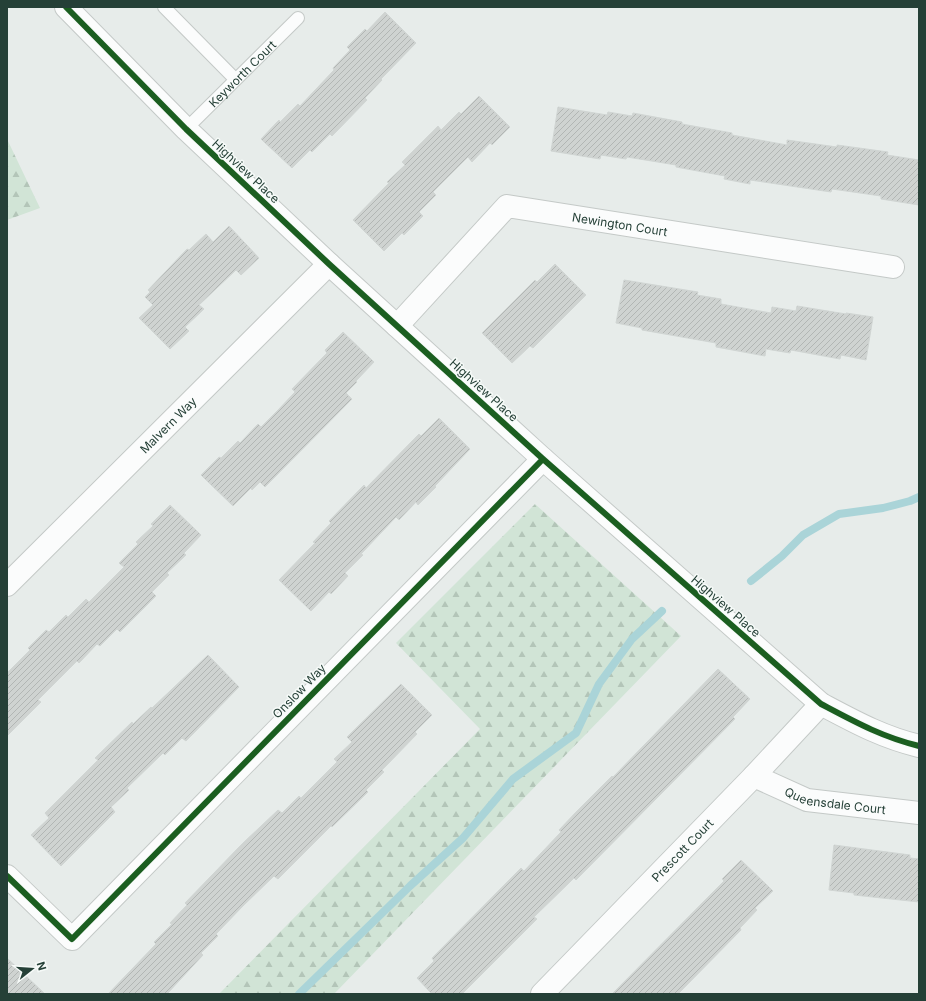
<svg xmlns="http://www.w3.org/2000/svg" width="926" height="1001" font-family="Inter,sans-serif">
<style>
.forest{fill:url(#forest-firs)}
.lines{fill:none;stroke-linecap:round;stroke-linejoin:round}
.stream{stroke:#aad4d8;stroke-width:8}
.building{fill:url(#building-hatch);stroke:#d0d5d3}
.lane-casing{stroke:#c4c9c7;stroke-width:14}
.street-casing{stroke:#c4c9c7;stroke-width:24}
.lane{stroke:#fbfcfc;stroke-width:12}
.street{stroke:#fbfcfc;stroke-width:22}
.cycleway-casing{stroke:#f6faf8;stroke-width:8}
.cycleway{stroke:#1b5e20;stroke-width:6}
.labels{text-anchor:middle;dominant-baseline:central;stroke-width:3;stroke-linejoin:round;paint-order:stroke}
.street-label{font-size:12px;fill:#254037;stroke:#f6faf8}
</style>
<defs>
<pattern id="forest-firs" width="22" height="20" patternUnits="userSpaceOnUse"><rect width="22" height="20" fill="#d1e4d6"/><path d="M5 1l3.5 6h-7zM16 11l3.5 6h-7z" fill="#b3c5b8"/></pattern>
<pattern id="building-hatch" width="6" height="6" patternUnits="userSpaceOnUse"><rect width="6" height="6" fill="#cfd3d1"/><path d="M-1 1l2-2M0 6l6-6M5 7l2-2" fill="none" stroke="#b2b6b4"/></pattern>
</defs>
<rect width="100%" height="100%" fill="#e7ecea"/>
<path class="forest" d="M 7,139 L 40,208 L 7,220 Z
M 535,504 L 681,636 L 334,994 L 219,994 L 480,729 L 396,643 Z"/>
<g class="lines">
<path class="stream" d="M 751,581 L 782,556 L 803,535 L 839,514 L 883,508 L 910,501 L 919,497
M 299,994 L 410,886 L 463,838 L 513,779 L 576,733 L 599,684 L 632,639 L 662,611"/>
</g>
<path class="building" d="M 385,12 L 416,43 L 381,79 L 382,80 L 365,98 L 367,100 L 332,136 L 330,134 L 312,152 L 310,150 L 292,168 L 261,139 L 279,120 L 280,122 L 298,104 L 300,106 L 334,70 L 333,68 L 350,50 L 347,47 L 365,29 L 367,31 Z
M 479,96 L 510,127 L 492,145 L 490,143 L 472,162 L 468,157 L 433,192 L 436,195 L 419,212 L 423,216 L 404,235 L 402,233 L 384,251 L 353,220 L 389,183 L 387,182 L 405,165 L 402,162 L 438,126 L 441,130 L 459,112 L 461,114 Z
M 558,107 L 607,115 L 608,112 L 632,116 L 633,113 L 682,122 L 682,124 L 732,133 L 732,135 L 787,145 L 787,140 L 837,147 L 837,145 L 888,152 L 887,155 L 919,160 L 919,205 L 881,199 L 881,196 L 832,189 L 831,192 L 750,180 L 750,184 L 724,179 L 725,176 L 676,167 L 676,165 L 627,157 L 626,159 L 601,155 L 600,159 L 551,151 Z
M 229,226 L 259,258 L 241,275 L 236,270 L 199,305 L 204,309 L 185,327 L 189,331 L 170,349 L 139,318 L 153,305 L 145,297 L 150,292 L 148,290 L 187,249 L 189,250 L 206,234 L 213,242 Z
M 555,264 L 586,295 L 533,348 L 530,346 L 512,363 L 482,333 L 535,280 L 537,282 Z
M 624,280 L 698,292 L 697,295 L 721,299 L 721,304 L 771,313 L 772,307 L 796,311 L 797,306 L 846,314 L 846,313 L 873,317 L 866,360 L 841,355 L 840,359 L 791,350 L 790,353 L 766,349 L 765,356 L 716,347 L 716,343 L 642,330 L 642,328 L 616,323 Z
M 343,332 L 374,362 L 356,381 L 357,382 L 346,393 L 352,399 L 265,487 L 260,482 L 252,490 L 251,488 L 233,506 L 201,475 L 219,457 L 221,458 L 238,441 L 240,443 L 258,424 L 261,427 L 278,410 L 295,392 L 292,389 L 327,353 L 325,350 Z
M 439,418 L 470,449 L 435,486 L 436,487 L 418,505 L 416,502 L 399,520 L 396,517 L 361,554 L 363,555 L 345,573 L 348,576 L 331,594 L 329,592 L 311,611 L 279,580 L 315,543 L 313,542 L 331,523 L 329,521 L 364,485 L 366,488 L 419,434 L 421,436 Z
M 170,505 L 201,535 L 184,553 L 186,555 L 167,573 L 169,575 L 152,592 L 156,596 L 120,632 L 117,629 L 100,646 L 97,644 L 79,663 L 77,661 L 38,700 L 41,702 L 7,736 L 7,673 L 30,650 L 28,648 L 46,630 L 49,632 L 66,615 L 68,617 L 86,599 L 89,602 L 124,567 L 119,563 L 138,544 L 136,542 L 153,526 L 151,524 Z
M 208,655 L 239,687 L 186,741 L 182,738 L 165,755 L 163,753 L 127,788 L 129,790 L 111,807 L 115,812 L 61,866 L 31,835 L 49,818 L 45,813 L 98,760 L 95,758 L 132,722 L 133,724 L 151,707 L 152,708 Z
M 718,669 L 750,699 L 733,717 L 735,719 L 576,880 L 574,878 L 534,917 L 537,919 L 462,994 L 432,994 L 417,978 L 434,961 L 432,958 L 521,868 L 524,871 L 561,832 L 559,830 L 577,811 L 612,776 L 613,777 Z
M 401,684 L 432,715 L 415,732 L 417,734 L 382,770 L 384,772 L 366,790 L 368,792 L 332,827 L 331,826 L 278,879 L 274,876 L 243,906 L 216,934 L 218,936 L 201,953 L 203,955 L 167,994 L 108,994 L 156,944 L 154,942 L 172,924 L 170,923 L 187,905 L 185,903 L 242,844 L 278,810 L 282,813 L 299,796 L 301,798 L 337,762 L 334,759 L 352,742 L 347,737 Z
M 834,845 L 910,855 L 910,858 L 919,859 L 919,902 L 854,895 L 854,893 L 829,890 Z
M 741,860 L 773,891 L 755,908 L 757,910 L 740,928 L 741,930 L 678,994 L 612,994 L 724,881 L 722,879 Z
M 7,958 L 45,994 L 7,994 Z"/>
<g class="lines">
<defs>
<g id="lane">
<path d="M 164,7 L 235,79"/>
<path id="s1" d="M 186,129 L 298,18"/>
</g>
<g id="street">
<path d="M 66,7 L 186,129 L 329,264 L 543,459 L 821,704 C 855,722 882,737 919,746"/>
<path id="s2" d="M 397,326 L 507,206 L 893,267"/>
<path id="s3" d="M 7,585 L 329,264"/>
<path id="s4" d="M 754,776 L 807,800 L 919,813"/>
<path d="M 7,876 L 72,939 L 543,459"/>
<path id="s5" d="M 542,994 L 754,776 L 821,704"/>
</g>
</defs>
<use href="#lane" class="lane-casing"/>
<use href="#street" class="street-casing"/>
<use href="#lane" class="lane"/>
<use href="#street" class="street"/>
<defs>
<path id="cycleway" d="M 66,7 L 186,129 L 329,264 L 543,459 L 821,704 C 855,722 882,737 919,746
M 7,876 L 72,939 L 543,459"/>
</defs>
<use href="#cycleway" class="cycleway-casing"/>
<use href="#cycleway" class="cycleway"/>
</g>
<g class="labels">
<g class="street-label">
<text stroke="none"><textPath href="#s1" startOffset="79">Keyworth Court</textPath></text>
<text transform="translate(246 171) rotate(43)">Highview Place</text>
<text stroke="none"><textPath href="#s2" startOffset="277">Newington Court</textPath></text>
<text transform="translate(484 390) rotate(42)">Highview Place</text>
<text stroke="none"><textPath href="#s3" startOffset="227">Malvern Way</textPath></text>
<text transform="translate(726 606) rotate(41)">Highview Place</text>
<text transform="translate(299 691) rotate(-46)">Onslow Way</text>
<text stroke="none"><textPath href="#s4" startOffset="86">Queensdale Court</textPath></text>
<text stroke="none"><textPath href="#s5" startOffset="201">Prescott Court</textPath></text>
</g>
</g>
<rect width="926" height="1001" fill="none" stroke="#254037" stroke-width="16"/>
<g transform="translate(32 969) rotate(73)" stroke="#f6faf8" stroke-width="3" paint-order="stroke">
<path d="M0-3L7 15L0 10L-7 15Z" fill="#254037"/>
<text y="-6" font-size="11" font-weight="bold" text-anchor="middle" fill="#254037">N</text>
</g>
</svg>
